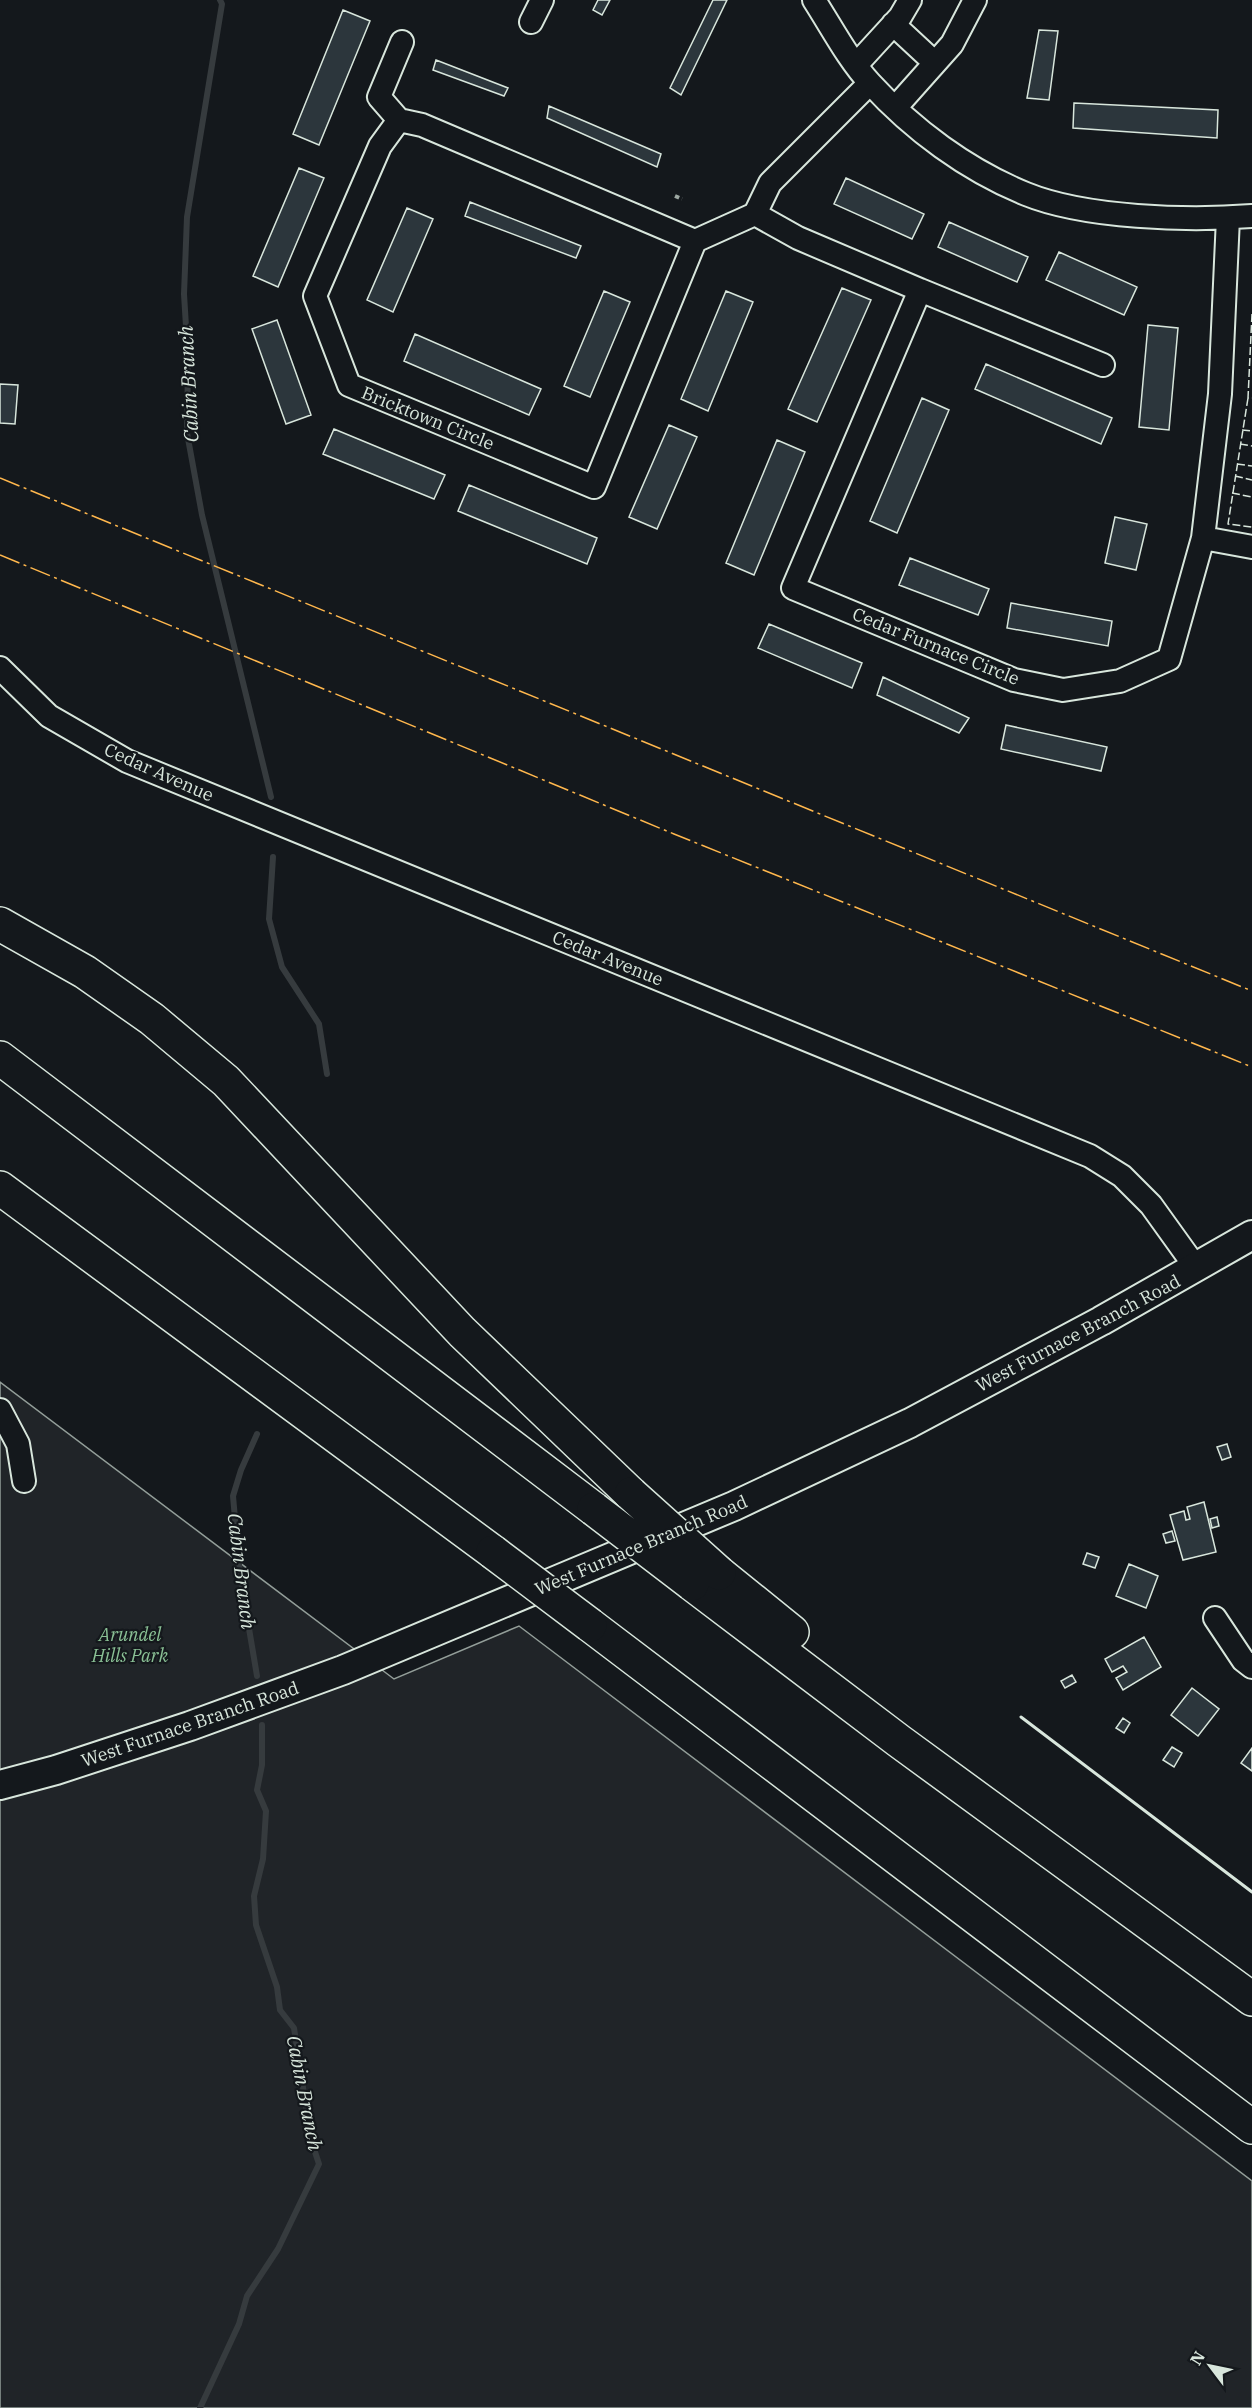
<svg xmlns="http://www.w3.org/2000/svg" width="1252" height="2408" font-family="'IBM Plex Serif',serif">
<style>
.green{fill:#202428;stroke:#939e99;stroke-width:1.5}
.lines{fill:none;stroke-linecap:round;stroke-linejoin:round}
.stream{stroke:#363b3e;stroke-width:6}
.building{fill:#2c363c;stroke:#d8e6dc;stroke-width:1.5}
.minor-casing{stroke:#d8e6dc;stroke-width:26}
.major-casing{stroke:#d8e6dc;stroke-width:32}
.highway-casing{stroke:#d8e6dc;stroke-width:36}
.path{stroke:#9da8a2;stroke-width:4;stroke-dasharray:4.5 3;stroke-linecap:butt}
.minor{stroke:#14181c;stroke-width:22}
.major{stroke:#14181c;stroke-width:28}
.highway{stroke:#14181c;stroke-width:33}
.highway-bridge-casing{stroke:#d8e6dc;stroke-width:36;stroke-linecap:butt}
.highway-bridge{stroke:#14181c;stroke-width:33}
.fence{stroke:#d8e6dc;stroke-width:1.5;stroke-dasharray:8 3;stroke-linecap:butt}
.wall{stroke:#d8e6dc;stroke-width:3}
.power{stroke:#ffb74d;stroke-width:1.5;stroke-dasharray:21 4.5 3 4.5;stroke-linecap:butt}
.labels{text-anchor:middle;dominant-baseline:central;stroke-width:4.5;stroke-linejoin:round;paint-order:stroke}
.street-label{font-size:18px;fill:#d8e6dc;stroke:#14181c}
.park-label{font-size:18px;font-style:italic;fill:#8ac095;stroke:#14181c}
.water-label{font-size:20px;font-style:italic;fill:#d8e6dc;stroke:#14181c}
</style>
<rect width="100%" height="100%" fill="#14181c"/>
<path class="green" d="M 0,1382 L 394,1679 L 519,1626 L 1252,2181 L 1252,2408 L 0,2408 Z"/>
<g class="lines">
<path class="stream" d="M 220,0 L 222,4 L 187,217 L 184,294 L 188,359 L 187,433 L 202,515 L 271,797
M 273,857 L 269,919 L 282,967 L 319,1024 L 327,1074
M 257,1676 L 240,1575 L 233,1496 L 241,1470 L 257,1434
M 200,2408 L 239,2324 L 247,2296 L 278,2249 L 319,2164 L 311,2140 L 294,2028 L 280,2010 L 277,1987 L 256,1925 L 254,1896 L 263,1859 L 266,1811 L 257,1790 L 262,1765 L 262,1725"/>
</g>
<path class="building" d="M 598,0 L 610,0 L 602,15 L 593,10 Z
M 713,0 L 727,0 L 681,95 L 670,88 Z
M 343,10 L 370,21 L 319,145 L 293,134 Z
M 1039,30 L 1058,31 L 1049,100 L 1027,98 Z
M 436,60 L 508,88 L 504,96 L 433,70 Z
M 1074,103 L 1218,110 L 1217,138 L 1073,128 Z
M 549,106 L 661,154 L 657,167 L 547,118 Z
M 299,168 L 324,178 L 278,287 L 253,276 Z
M 846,178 L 924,214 L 912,239 L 834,204 Z
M 470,202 L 581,246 L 576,258 L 465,216 Z
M 407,208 L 433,219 L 393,312 L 367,300 Z
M 949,222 L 1028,257 L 1017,282 L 938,247 Z
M 1059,252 L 1137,287 L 1124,315 L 1046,280 Z
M 842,288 L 871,300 L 817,422 L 788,409 Z
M 604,291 L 630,302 L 590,397 L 564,386 Z
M 726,291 L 753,302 L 708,411 L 681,399 Z
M 277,320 L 311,415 L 286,424 L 252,329 Z
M 1148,325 L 1178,328 L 1169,430 L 1139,427 Z
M 415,334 L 541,389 L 529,415 L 404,361 Z
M 986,364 L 1112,418 L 1101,444 L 975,389 Z
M 0,384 L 18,385 L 15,424 L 0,423 Z
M 922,398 L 949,410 L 897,533 L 870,521 Z
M 669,425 L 697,437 L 657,529 L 629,517 Z
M 334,429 L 445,475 L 434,499 L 323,454 Z
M 777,440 L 805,452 L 754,575 L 726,563 Z
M 469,485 L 597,538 L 587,564 L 458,511 Z
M 1115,517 L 1147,524 L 1136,570 L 1105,563 Z
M 910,558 L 989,589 L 978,615 L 899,585 Z
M 1011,603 L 1112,621 L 1108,646 L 1007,628 Z
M 769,624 L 862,663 L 852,688 L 758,648 Z
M 883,677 L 969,718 L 959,733 L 877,695 Z
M 1006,725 L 1107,747 L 1101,771 L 1001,749 Z
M 1227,1444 L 1231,1457 L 1222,1460 L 1217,1447 Z
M 1204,1502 L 1216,1552 L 1183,1560 L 1170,1515 L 1184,1511 L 1186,1520 L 1190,1519 L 1187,1507 Z
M 1217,1517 L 1219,1526 L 1212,1528 L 1210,1519 Z
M 1172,1531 L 1175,1541 L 1166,1543 L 1163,1534 Z
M 1087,1553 L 1099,1557 L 1095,1568 L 1083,1564 Z
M 1129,1564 L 1158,1576 L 1146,1608 L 1116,1596 Z
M 1144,1637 L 1161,1667 L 1123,1690 L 1116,1678 L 1127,1672 L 1123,1666 L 1112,1672 L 1105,1659 Z
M 1072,1675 L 1076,1682 L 1065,1688 L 1061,1681 Z
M 1192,1688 L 1219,1709 L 1198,1736 L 1171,1715 Z
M 1123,1718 L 1130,1723 L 1124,1733 L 1116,1728 Z
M 1172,1747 L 1182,1753 L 1174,1767 L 1163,1760 Z
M 1252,1748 L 1252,1771 L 1241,1763 Z"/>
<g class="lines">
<defs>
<path id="minor" d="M 814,0 C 832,28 848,59 870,83 C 913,130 967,170 1026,194 C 1085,218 1188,221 1252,216
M 531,22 L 542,0
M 893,24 L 935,63
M 856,65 L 900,17 L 910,0
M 895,108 L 952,44 L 975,0
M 399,120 L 379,97 L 402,42
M 755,214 L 798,238 L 920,290 L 793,588 L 1014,680 L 1063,690 L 1120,681 L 1169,659 L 1203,538 L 1220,394 L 1228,218
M 695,241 L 594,487 L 349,385 L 315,296 L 380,146 L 399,120 L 422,125 L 695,241 L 755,214 L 770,183 L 870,83
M 920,290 L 1103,365
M 1203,538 L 1252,547
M 0,668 L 49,716 L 127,761 L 1090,1156 L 1122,1176 L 1151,1205 L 1197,1269
M 0,1410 L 18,1444 L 24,1481
M 1215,1618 L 1243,1660 L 1252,1667"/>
<path id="major" d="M 0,1785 L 56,1770 L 190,1726 L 343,1670 L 734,1506 L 910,1423 L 1101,1321 L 1252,1235"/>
<path id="highway" d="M 0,924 L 85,972 L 152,1019 L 226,1081 L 462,1332 L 631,1494
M 0,1058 L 594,1509
M 0,1188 L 493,1552
M 719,1573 L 792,1632
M 692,1584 L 899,1741 L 1252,1999
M 590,1625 L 1252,2127"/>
</defs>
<use href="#minor" class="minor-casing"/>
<use href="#major" class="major-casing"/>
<use href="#highway" class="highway-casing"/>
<path class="path" d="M 675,196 L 682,199"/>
<use href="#minor" class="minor"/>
<use href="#major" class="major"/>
<use href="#highway" class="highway"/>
<defs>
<path id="highway-bridge" d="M 631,1494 L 719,1573
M 594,1509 L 692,1584
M 493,1552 L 590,1625"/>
</defs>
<use href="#highway-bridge" class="highway-bridge-casing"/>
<use href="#highway-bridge" class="highway-bridge"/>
<path class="fence" d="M 1252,314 L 1248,398 L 1252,398
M 1248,398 L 1228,524 L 1252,527
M 1242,430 L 1252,431
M 1240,444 L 1252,446
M 1237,464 L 1252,466
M 1235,476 L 1252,480
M 1232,493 L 1252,497"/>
<path class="wall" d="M 1021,1717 L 1252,1892"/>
<path class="power" d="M 0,478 L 1252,991
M 0,555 L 674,834 L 1252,1067"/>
</g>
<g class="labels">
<g class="street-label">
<text transform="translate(428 418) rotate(22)">Bricktown Circle</text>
<text transform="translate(936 646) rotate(22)">Cedar Furnace Circle</text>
<text transform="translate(159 772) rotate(24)">Cedar Avenue</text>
<text transform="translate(608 958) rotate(22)">Cedar Avenue</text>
<text transform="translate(1078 1333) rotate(-28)">West Furnace Branch Road</text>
<text transform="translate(641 1545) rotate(-23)">West Furnace Branch Road</text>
<text transform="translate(190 1724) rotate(-19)">West Furnace Branch Road</text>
</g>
<g class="park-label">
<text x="130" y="1634">Arundel<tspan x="130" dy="21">Hills Park</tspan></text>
</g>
<g class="water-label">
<text transform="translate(188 384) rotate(-93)">Cabin Branch</text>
<text transform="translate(242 1571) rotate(83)">Cabin Branch</text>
<text transform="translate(305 2093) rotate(79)">Cabin Branch</text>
</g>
</g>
<g transform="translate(1210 2366) rotate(302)" stroke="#14181c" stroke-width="4.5" paint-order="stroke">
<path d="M0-4.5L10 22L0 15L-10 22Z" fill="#d8e6dc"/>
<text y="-9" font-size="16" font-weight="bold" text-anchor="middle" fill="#d8e6dc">N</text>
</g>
</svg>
